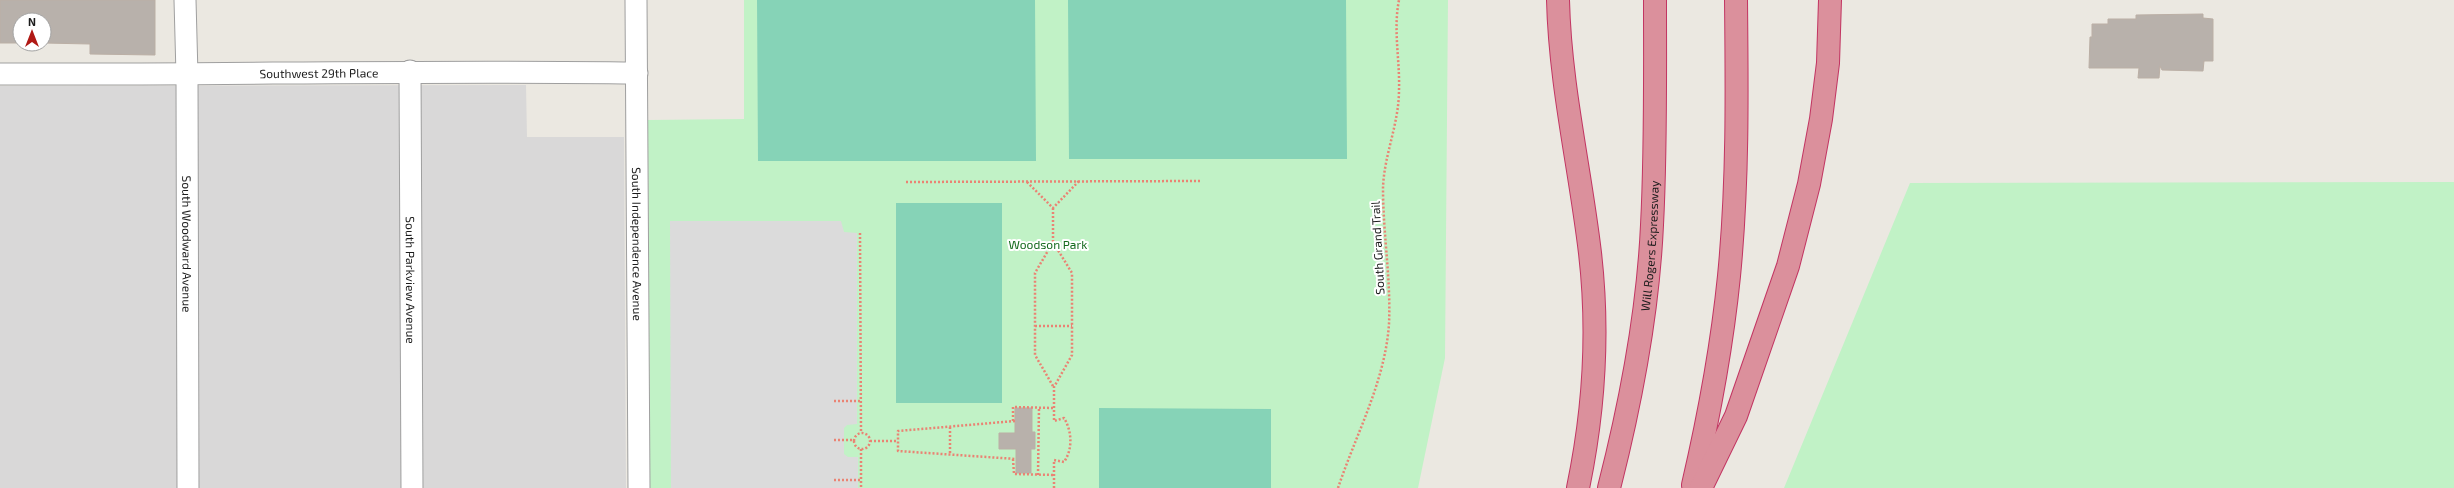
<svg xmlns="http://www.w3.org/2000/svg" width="2454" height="488" font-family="'Exo 2',sans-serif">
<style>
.residential{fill:#d9d8d8}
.park{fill:#c1f2c6}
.pitch{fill:#86d3b7}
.parking{fill:#dbdbdb}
.building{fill:#b8b1ab;stroke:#bbafa5}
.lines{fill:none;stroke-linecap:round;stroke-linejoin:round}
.minor-casing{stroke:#9f9f9f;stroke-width:23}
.highway-casing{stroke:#c23562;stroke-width:24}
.path{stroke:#ea8373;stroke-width:2.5;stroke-dasharray:2 2;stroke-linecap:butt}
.minor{stroke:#fff;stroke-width:21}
.highway{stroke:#db909c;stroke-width:22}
.labels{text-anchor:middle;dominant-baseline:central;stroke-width:4;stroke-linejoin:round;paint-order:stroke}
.street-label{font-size:12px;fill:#1b1b1b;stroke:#fff}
.park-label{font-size:12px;fill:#166b1f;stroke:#fff}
</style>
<rect width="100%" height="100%" fill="#ebe8e1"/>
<path class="residential" d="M 526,85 L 527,137 L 624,137 L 626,488 L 0,488 L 0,86 Z"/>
<path class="park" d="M 744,0 L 1448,0 L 1445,358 L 1418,488 L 650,488 L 648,120 L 744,119 Z
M 2454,182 L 2454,488 L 1784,488 L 1910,183 Z"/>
<path class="pitch" d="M 757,0 L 1035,0 L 1036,161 L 758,161 Z
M 1068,0 L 1346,0 L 1347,159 L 1069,159 Z
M 896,203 L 1002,203 L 1002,403 L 896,403 Z
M 1099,408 L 1271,409 L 1271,488 L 1099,488 Z"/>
<path class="parking" d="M 670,221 L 841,221 L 844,232 L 857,233 L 857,424 L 847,425 L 844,428 L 844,454 L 848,457 L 858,457 L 858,488 L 671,488 Z"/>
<path class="building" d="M 0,0 L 155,0 L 155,55 L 90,54 L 90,44 L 44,43 L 44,20 L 20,20 L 20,43 L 0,43 Z
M 2203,14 L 2203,18 L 2213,19 L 2213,61 L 2204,61 L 2203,71 L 2162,70 L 2160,66 L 2159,78 L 2138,78 L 2139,68 L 2089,68 L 2090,37 L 2092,37 L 2092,24 L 2108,24 L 2108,19 L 2136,19 L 2136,15 Z
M 1015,408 L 1032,408 L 1032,432 L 1035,432 L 1035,449 L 1031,449 L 1031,473 L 1016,473 L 1016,449 L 999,449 L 999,433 L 1015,433 Z"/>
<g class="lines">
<defs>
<g id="minor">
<path id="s1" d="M 185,0 L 187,75 L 188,488"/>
<path id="s2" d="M 636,0 L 639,488"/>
<path id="s3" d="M 410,71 L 412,488"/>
<path id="s4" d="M 0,74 C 212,75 425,70 637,73"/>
</g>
<g id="highway">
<path d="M 1558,0 C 1560,85 1580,168 1590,253 C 1599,331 1594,411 1578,488"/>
<path d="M 1693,485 C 1709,416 1722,346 1729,276 C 1738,184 1737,92 1736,0"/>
<path id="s5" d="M 1609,488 C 1631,402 1648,313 1652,225 C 1656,150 1655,75 1655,0"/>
<path d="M 1701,488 L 1736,416 L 1788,266 L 1809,184 L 1821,119 L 1828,63 L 1830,0"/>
</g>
</defs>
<use href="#minor" class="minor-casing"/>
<use href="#highway" class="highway-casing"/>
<path class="path" d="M 906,182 L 1200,181
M 1027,182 L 1053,208 L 1079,181
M 1053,208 L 1053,242 L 1072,273 L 1072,355 L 1054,387 L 1054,421 L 1064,418 C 1072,431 1073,449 1064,462 L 1054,460 L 1054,488
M 860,233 L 861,433
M 1035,326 L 1072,326
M 1053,386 L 1035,355 L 1035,273 L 1053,242
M 834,401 L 860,401
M 1013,421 L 1013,407 L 1054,408
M 1015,421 L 898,431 L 898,451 L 1016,459
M 950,427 L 950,455
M854 441a8 8 0 1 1 16 0a8 8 0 1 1-16 0Z
M 834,440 L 854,440
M 870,441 L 898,441
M 861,449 L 861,488
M 1013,459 L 1014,474 L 1054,475
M 1038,475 L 1039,407
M 834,480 L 861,480
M 1338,488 C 1356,434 1385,382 1389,324 C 1391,279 1383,234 1383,188 C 1384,155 1399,124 1399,90 C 1400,60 1393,30 1399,0"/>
<use href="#minor" class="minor"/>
<use href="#highway" class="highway"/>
</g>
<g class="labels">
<g class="street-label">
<text stroke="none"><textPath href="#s4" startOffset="319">Southwest 29th Place</textPath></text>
<text stroke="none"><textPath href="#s1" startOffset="244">South Woodward Avenue</textPath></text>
<text stroke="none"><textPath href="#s2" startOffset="244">South Independence Avenue</textPath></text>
<text stroke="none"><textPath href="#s5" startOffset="246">Will Rogers Expressway</textPath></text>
<text transform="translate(1377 248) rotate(-93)">South Grand Trail</text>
<text stroke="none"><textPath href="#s3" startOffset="209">South Parkview Avenue</textPath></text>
</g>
<g class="park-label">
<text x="1048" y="244">Woodson Park</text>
</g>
</g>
<g transform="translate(32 32)"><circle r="19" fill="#ffffff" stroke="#a4a4a4"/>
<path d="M0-3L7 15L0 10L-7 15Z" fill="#b01915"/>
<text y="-6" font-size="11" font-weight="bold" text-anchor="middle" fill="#1b1b1b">N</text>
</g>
</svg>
